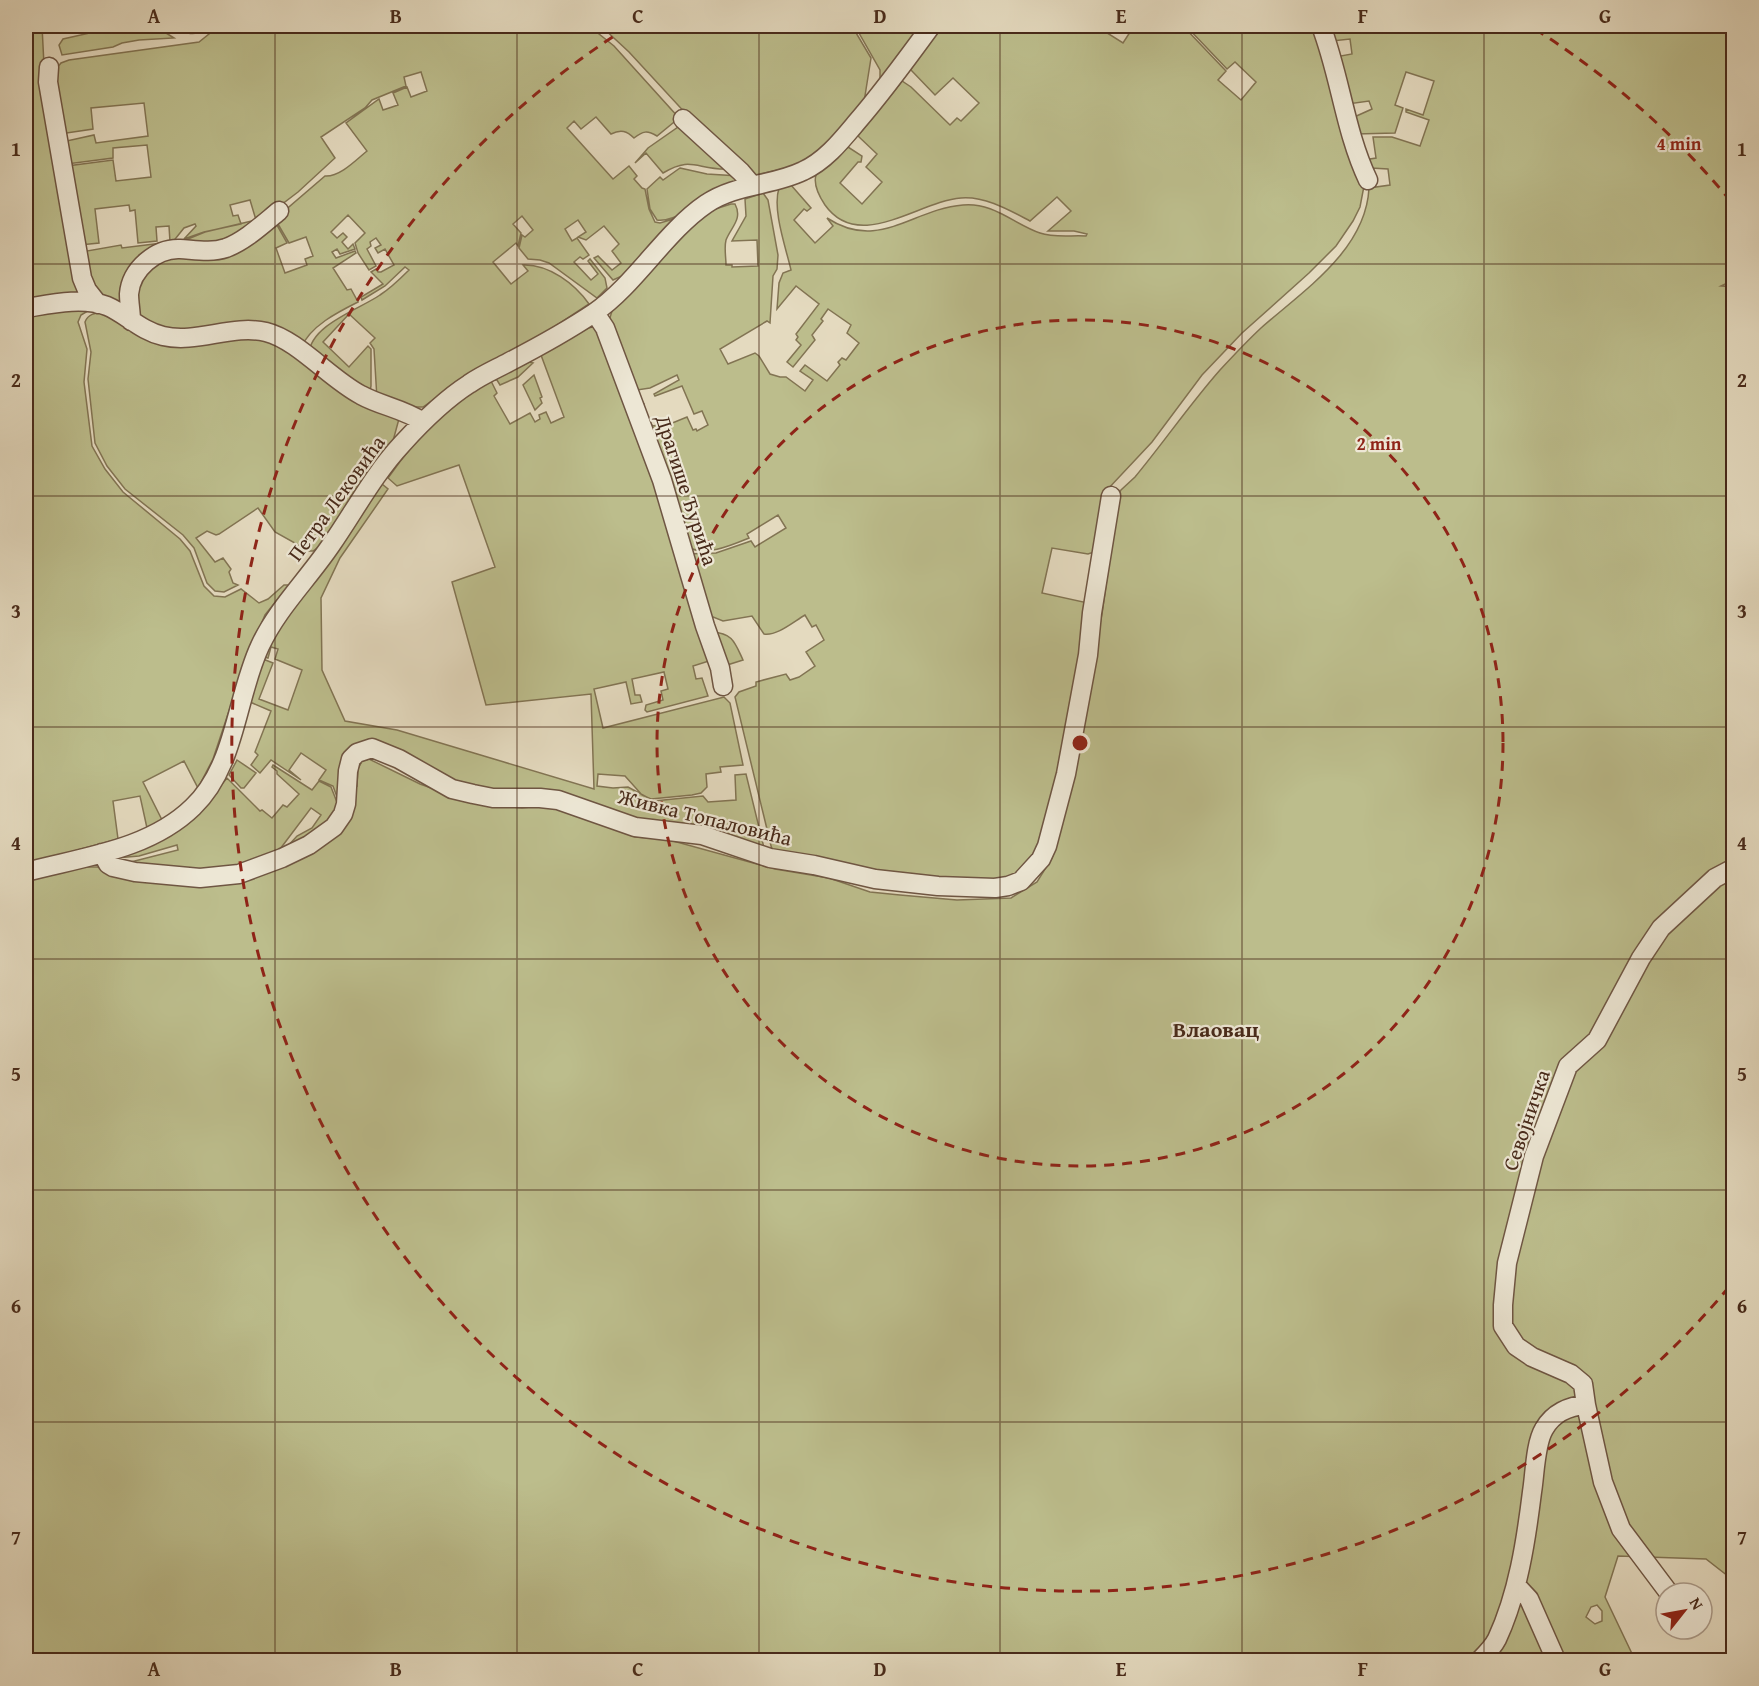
<svg xmlns="http://www.w3.org/2000/svg" width="1759" height="1686" font-family="'Gentium Book Plus',serif">
<style>
.green{fill:#bcbd8c;stroke:#827453;stroke-width:1.5;fill-rule:evenodd}
.lines{fill:none;stroke-linecap:round;stroke-linejoin:round}
.minor-casing{stroke:#6f5643;stroke-width:21}
.minor{stroke:#ede7d5;stroke-width:18}
.grid{fill:none;stroke:#482a1a;stroke-width:1.5;stroke-opacity:0.55}
.ring{fill:none;stroke:#8f2418;stroke-width:3;stroke-dasharray:10 8}
.labels{text-anchor:middle;dominant-baseline:central;stroke-width:4.5;stroke-linejoin:round;paint-order:stroke}
.street-label{font-size:21px;fill:#482a1a;stroke:#ede7d5}
.neighbourhood-label{font-size:22px;font-weight:bold;fill:#482a1a;stroke:#ede7d5}
.centre{fill:#8f2418;stroke:#ede7d5;stroke-width:3}
.ring-label{font-size:18px;text-anchor:middle;font-weight:bold;fill:#8f2418;stroke:#ede7d5;stroke-width:4.5;stroke-linejoin:round;paint-order:stroke}
.neatline{fill:none;stroke:#482a1a;stroke-width:2}
.grid-label{font-size:20px;text-anchor:middle;font-weight:bold;fill:#482a1a}
</style>
<rect width="100%" height="100%" fill="#e4dabf"/>
<filter id="stains"><feTurbulence type="fractalNoise" baseFrequency=".00333" numOctaves="4"/><feColorMatrix values="0 0 0 0 .2 0 0 0 0 .09 0 0 0 0 .02 0 0 0 .5 -.17"/></filter>
<radialGradient id="worn" r=".72"><stop offset=".6" stop-color="#630" stop-opacity="0"/><stop offset="1" stop-color="#630" stop-opacity=".3"/></radialGradient>
<path class="green" d="M 26,26 L 42,26 L 44,65 L 89,298 L 26,305 Z
M 101,26 L 155,26 L 174,38 L 139,40 L 122,43 L 113,47 L 62,55 L 59,45 L 63,39 L 90,33 L 90,28 Z
M 167,26 L 213,26 C 198,38 183,34 167,26 Z
M 219,26 L 589,26 L 614,46 L 679,118 L 657,136 C 647,130 643,131 634,138 C 627,131 621,129 611,134 L 596,117 L 581,129 L 574,121 L 567,128 L 613,179 L 629,166 L 637,176 L 634,179 L 642,188 L 645,189 L 649,209 L 655,222 L 660,223 L 677,218 L 622,276 L 613,280 L 594,258 L 598,256 L 612,270 L 621,263 L 612,251 L 619,244 L 604,226 L 586,240 L 578,237 L 586,232 L 578,220 L 565,229 L 572,241 L 577,238 L 589,255 L 583,259 L 580,257 L 574,262 L 591,280 L 598,274 L 588,261 L 590,259 L 605,278 L 607,288 L 597,298 L 549,263 L 540,260 L 528,259 L 519,248 L 522,235 L 525,237 L 533,230 L 522,216 L 513,224 L 521,233 L 518,246 L 516,243 L 493,262 L 511,284 L 528,271 L 523,265 C 549,264 575,284 589,304 L 533,341 L 469,375 L 423,407 L 408,407 L 377,399 L 374,349 L 370,343 L 375,338 L 349,314 L 323,342 L 349,367 L 368,346 L 371,349 L 371,386 L 369,396 L 336,376 L 309,354 C 310,325 360,309 380,295 C 391,288 400,279 409,270 L 405,267 L 385,286 L 362,300 L 361,297 L 383,284 L 371,272 L 376,269 L 378,272 L 381,272 L 394,265 L 385,249 L 378,253 L 375,248 L 381,245 L 376,238 L 370,242 L 371,246 L 367,249 L 376,266 L 369,270 L 358,253 L 355,243 L 365,233 L 348,215 L 331,232 L 337,238 L 343,233 L 347,237 L 342,242 L 348,249 L 353,244 L 355,249 L 340,254 L 337,249 L 332,252 L 336,258 L 355,251 L 356,253 L 333,268 L 347,290 L 351,289 L 358,302 C 338,312 310,326 301,348 C 289,340 276,331 261,328 C 222,320 176,351 142,321 C 133,313 132,298 135,287 C 137,276 144,269 153,262 C 175,246 195,258 219,252 C 240,248 257,233 274,220 L 287,243 L 276,248 L 285,273 L 307,265 L 305,259 L 313,256 L 306,237 L 289,243 L 275,219 L 325,176 C 340,177 356,160 367,151 L 346,123 L 379,99 L 383,110 L 398,105 L 393,93 L 407,87 L 411,97 L 427,91 L 421,72 L 404,77 L 406,86 L 372,100 L 365,108 L 321,137 L 335,158 L 298,192 L 231,243 L 219,248 L 181,247 L 183,241 L 205,232 L 256,220 L 250,200 L 230,205 L 233,216 L 238,215 L 241,224 L 204,232 L 184,239 L 196,226 L 195,224 L 184,228 L 172,243 L 139,263 L 129,280 L 127,311 L 124,311 C 95,296 85,286 81,252 L 121,245 L 122,248 L 170,242 L 169,226 L 156,227 L 157,241 L 138,243 L 135,210 L 130,211 L 129,205 L 95,209 L 99,243 L 80,245 L 67,166 L 113,160 L 116,181 L 151,177 L 147,145 L 113,148 L 113,158 L 67,164 L 62,142 L 94,135 L 96,143 L 148,136 L 144,103 L 91,108 L 93,129 L 60,134 L 53,98 L 52,74 L 61,63 L 69,60 L 199,42 Z
M 601,26 L 852,26 L 871,58 L 864,102 L 847,123 L 815,156 L 796,166 L 755,175 L 701,130 L 629,52 Z
M 855,26 L 920,26 L 880,81 L 880,70 Z
M 942,26 L 1107,26 L 1104,31 L 1123,43 L 1134,26 L 1183,26 L 1226,71 L 1218,80 L 1241,100 L 1256,82 L 1235,62 L 1227,69 L 1186,26 L 1314,26 L 1364,186 L 1360,207 L 1353,221 L 1336,246 L 1309,273 L 1242,333 L 1202,375 L 1152,442 L 1106,491 L 1094,552 L 1088,554 L 1052,548 L 1042,593 L 1088,603 L 1058,781 L 1043,840 L 1016,879 L 942,883 L 773,854 L 735,697 L 739,692 L 756,686 L 756,682 L 786,674 L 790,680 L 799,677 L 815,666 L 806,652 L 824,640 L 816,625 L 812,627 L 805,615 C 793,622 777,636 764,634 L 752,616 L 723,621 L 708,615 L 688,554 L 716,553 L 751,541 L 755,547 L 786,528 L 778,515 L 747,534 L 749,538 C 732,545 705,557 688,547 L 639,402 L 642,401 L 644,404 L 642,405 L 651,425 L 654,426 L 663,422 L 665,426 L 687,417 L 693,430 L 696,429 L 697,431 L 708,425 L 702,411 L 694,414 L 682,386 L 655,396 L 654,394 L 679,380 L 677,375 L 650,388 L 637,390 L 609,321 L 612,311 L 697,222 L 712,210 L 731,204 L 735,204 C 743,219 731,227 726,240 C 724,248 726,257 726,265 L 732,265 L 732,267 L 758,266 L 757,240 L 732,241 L 746,216 L 745,199 L 763,193 L 768,200 L 778,255 L 777,269 L 773,276 L 770,323 L 767,321 L 720,349 L 728,364 L 755,353 L 759,356 L 770,374 L 780,377 L 786,377 L 805,391 L 813,380 L 800,371 L 805,365 L 827,381 L 840,365 L 838,362 L 842,358 L 846,360 L 859,343 L 847,333 L 851,325 L 828,309 L 821,319 L 823,321 L 812,335 L 815,340 L 793,367 L 787,362 L 801,345 L 796,340 L 798,337 L 796,334 L 819,304 L 796,286 L 777,309 L 779,283 L 783,273 L 791,270 C 786,248 772,210 779,188 L 791,185 L 811,208 L 807,211 L 804,209 L 794,220 L 815,243 L 833,226 L 827,218 C 879,252 912,209 963,205 C 993,202 1014,224 1040,233 C 1054,238 1072,235 1086,236 L 1087,234 L 1074,231 L 1048,231 L 1071,211 L 1057,197 L 1030,221 C 1009,210 985,196 961,198 C 919,201 859,253 825,205 C 819,196 813,185 816,175 L 848,147 L 862,156 L 861,162 L 858,162 L 840,183 L 862,204 L 882,182 L 866,167 L 877,154 L 858,136 L 902,81 L 911,87 L 950,125 L 957,118 L 961,121 L 979,103 L 953,78 L 935,95 L 910,69 Z
M 1327,26 L 1733,26 L 1734,280 L 1721,286 L 1734,287 L 1733,1580 L 1706,1559 L 1618,1556 L 1605,1597 L 1635,1660 L 26,1660 L 26,881 L 82,867 L 97,867 L 177,881 L 315,846 L 351,782 L 357,786 L 358,769 L 362,761 L 369,759 L 420,784 L 474,803 L 522,808 L 548,805 L 612,827 L 635,837 L 666,839 L 775,869 L 829,878 L 870,892 L 900,895 L 957,900 L 1011,898 L 1037,882 L 1052,858 L 1058,840 L 1102,614 L 1111,549 L 1115,501 L 1121,490 L 1135,477 C 1164,442 1190,404 1220,370 C 1233,356 1247,341 1261,328 C 1304,290 1366,250 1369,188 L 1390,185 L 1388,169 L 1371,168 L 1363,160 L 1376,158 L 1373,137 L 1392,137 L 1420,146 L 1429,120 L 1406,112 L 1406,109 L 1423,115 L 1434,81 L 1406,72 L 1395,105 L 1403,108 L 1395,133 L 1356,134 L 1352,118 L 1372,109 L 1369,101 L 1348,104 L 1335,57 L 1352,54 L 1350,39 L 1332,41 ZM 1597,1605 L 1602,1611 L 1602,1621 L 1595,1624 L 1586,1617 L 1591,1607 Z
M 681,125 L 725,169 C 696,169 691,156 663,173 L 646,153 L 635,163 L 648,148 Z
M 680,168 L 707,174 L 739,176 L 742,180 C 724,190 675,224 657,220 L 650,209 L 647,189 L 660,177 L 663,180 Z
M 91,309 L 81,315 L 78,322 L 87,349 L 84,382 L 92,446 L 105,469 L 123,492 L 180,539 L 190,551 L 204,586 L 214,596 L 225,597 L 241,589 L 259,603 L 268,599 L 284,585 L 289,585 L 265,615 L 246,660 L 213,759 L 198,788 L 184,761 L 143,782 L 162,820 L 147,828 L 140,796 L 113,801 L 118,839 L 26,864 L 26,313 Z
M 103,312 L 150,337 L 260,336 L 400,415 L 393,441 L 320,546 L 313,551 L 309,551 L 275,532 L 258,508 L 219,534 L 216,535 L 207,531 L 196,538 L 215,562 L 223,558 L 231,569 L 229,572 L 233,583 L 238,585 L 224,592 L 215,591 L 207,583 L 194,548 L 183,535 L 125,489 L 107,466 L 95,443 L 88,379 L 91,352 L 85,322 C 88,314 95,313 103,312 Z
M 593,327 L 597,328 L 613,354 L 712,660 L 693,666 L 696,679 L 702,678 L 708,696 L 647,712 L 645,710 L 646,705 L 663,700 L 661,691 L 668,689 L 664,672 L 632,679 L 635,695 L 640,695 L 642,702 L 631,704 L 626,682 L 594,689 L 603,728 L 724,697 L 730,703 L 743,765 L 720,767 L 721,772 L 706,774 L 707,787 L 701,793 L 692,795 L 651,799 L 642,795 L 625,776 L 598,774 L 597,786 L 613,788 L 628,787 L 654,801 L 703,796 L 708,802 L 736,800 L 735,775 L 746,774 L 765,852 L 464,784 L 366,745 L 341,808 L 333,786 L 319,780 L 326,770 L 301,753 L 289,770 L 301,780 L 271,760 L 260,773 L 251,765 L 258,755 L 255,752 L 271,711 L 250,702 L 263,659 L 273,663 L 259,699 L 288,710 L 302,670 L 275,659 L 278,649 L 271,647 L 268,658 L 264,657 L 274,636 L 382,484 L 388,489 L 340,558 L 321,598 L 322,670 L 345,721 L 397,730 L 594,789 L 591,694 L 486,705 L 452,582 L 495,567 L 459,465 L 397,486 L 388,478 C 415,439 449,403 491,381 L 497,393 L 494,396 L 510,424 L 530,413 L 535,422 L 540,419 L 539,415 L 546,412 L 551,423 L 564,417 L 541,355 L 588,328 Z
M 529,362 L 533,363 L 518,377 L 500,385 L 497,380 L 493,380 Z
M 534,375 L 542,397 L 540,398 L 542,403 L 535,410 L 523,385 Z
M 712,632 C 733,633 735,643 743,660 L 724,666 Z
M 237,760 L 256,773 L 244,788 L 241,788 L 229,775 Z
M 273,765 L 312,790 L 319,781 L 331,787 L 340,810 L 329,825 L 286,848 L 297,836 L 312,828 L 321,815 L 311,808 L 274,857 L 227,873 L 119,865 L 178,850 L 177,845 L 139,856 L 116,858 L 199,812 L 227,778 L 260,811 L 262,810 L 272,818 L 283,805 L 287,807 L 299,794 L 277,774 L 277,771 L 272,767 Z"/>
<g class="lines">
<defs>
<path id="minor" d="M 1321,26 C 1340,75 1345,132 1368,180
M 49,67 L 48,82 L 82,278 L 87,290 L 98,304
M 683,119 L 741,172 L 752,185
M 26,308 C 51,304 82,297 107,306 C 126,314 141,331 163,336 C 197,344 232,324 266,332 C 298,340 330,379 361,395 C 381,406 404,409 423,422
M 595,313 L 605,328 L 662,480 L 705,626 L 720,668 L 723,686
M 131,321 C 131,312 129,303 129,294 C 131,269 156,248 180,249 C 196,250 211,253 226,248 C 245,241 263,224 279,211
M 102,853 L 108,864 L 113,867 L 135,872 L 200,878 L 239,874 L 282,858 L 309,845 L 334,827 L 343,814 L 346,804 L 348,771 L 351,759 L 357,753 L 372,748 L 399,759 L 452,789 L 473,794 L 493,798 L 540,798 L 558,800 L 635,827 L 702,835 L 770,858 L 814,865 L 875,879 L 938,886 L 995,888 L 1008,886 L 1021,881 L 1041,859 L 1047,846 L 1066,774 L 1088,655 L 1092,613 L 1111,496
M 26,872 C 82,857 149,850 193,807 C 236,766 236,697 260,646 C 277,609 308,579 331,545 C 354,512 374,474 402,444 C 422,422 444,400 469,384 C 482,375 496,369 509,362 C 538,347 567,331 594,313 C 636,284 665,232 706,204 C 735,184 772,186 803,171 C 825,161 841,141 856,123 C 883,92 907,59 931,26
M 1516,1585 L 1529,1599 L 1556,1660
M 1669,1593 L 1621,1529 L 1603,1482 L 1586,1405 L 1583,1384 L 1571,1374 L 1532,1357 L 1516,1346 L 1503,1326 L 1503,1305 L 1507,1263 L 1534,1156 L 1568,1066 L 1597,1040 L 1641,958 L 1661,928 L 1715,878 L 1734,868
M 1480,1660 C 1486,1654 1493,1647 1497,1639 C 1518,1594 1526,1541 1532,1492 C 1535,1474 1535,1444 1544,1429 C 1553,1413 1569,1406 1586,1405"/>
</defs>
<use href="#minor" class="minor-casing"/>
<use href="#minor" class="minor"/>
</g>
<path class="grid" d="M 275,26 L 275,1660M 517,26 L 517,1660M 759,26 L 759,1660M 1000,26 L 1000,1660M 1242,26 L 1242,1660M 1484,26 L 1484,1660M 26,264 L 1734,264M 26,496 L 1734,496M 26,727 L 1734,727M 26,959 L 1734,959M 26,1190 L 1734,1190M 26,1422 L 1734,1422"/>
<g class="ring">
<circle cx="1080" cy="743" r="423"/>
<path d="M1729 1287A847 847 0 1 1 625 29M1535 29A847 847 0 0 1 1729 199"/>
</g>
<g class="labels">
<g class="street-label">
<text transform="translate(687 490) rotate(72)">Драгише Ђурића</text>
<text transform="translate(336 498) rotate(-54)">Петра Лековића</text>
<text transform="translate(705 817) rotate(14)">Живка Топаловића</text>
<text transform="translate(1526 1120) rotate(-71)">Севојничка</text>
</g>
<g class="neighbourhood-label">
<text x="1216" y="1029">Влаовац</text>
</g>
</g>
<circle cx="1080" cy="743" r="9" class="centre"/>
<g class="ring-label">
<text x="1679" y="150">4 min</text>
<text x="1379" y="450">2 min</text>
</g>
<rect width="1759" height="1686" fill="none" stroke="#e4dabf" stroke-width="66"/>
<g transform="translate(1684 1611) rotate(59)"><circle r="28" fill="#ede7d5" stroke="#ab9b8a" stroke-width="1.5"/>
<path d="M0-4.5L10 22L0 15L-10 22Z" fill="#8f2418"/>
<text y="-9" font-size="16" font-weight="bold" text-anchor="middle" fill="#482a1a">N</text>
</g>
<rect x="33" y="33" width="1693" height="1620" class="neatline"/>
<g class="grid-label">
<text x="154" y="23">A</text>
<text x="396" y="23">B</text>
<text x="638" y="23">C</text>
<text x="880" y="23">D</text>
<text x="1121" y="23">E</text>
<text x="1363" y="23">F</text>
<text x="1605" y="23">G</text>
<text x="16" y="156">1</text>
<text x="1742" y="156">1</text>
<text x="16" y="387">2</text>
<text x="1742" y="387">2</text>
<text x="16" y="618">3</text>
<text x="1742" y="618">3</text>
<text x="16" y="850">4</text>
<text x="1742" y="850">4</text>
<text x="16" y="1081">5</text>
<text x="1742" y="1081">5</text>
<text x="16" y="1313">6</text>
<text x="1742" y="1313">6</text>
<text x="16" y="1544">7</text>
<text x="1742" y="1544">7</text>
<text x="154" y="1676">A</text>
<text x="396" y="1676">B</text>
<text x="638" y="1676">C</text>
<text x="880" y="1676">D</text>
<text x="1121" y="1676">E</text>
<text x="1363" y="1676">F</text>
<text x="1605" y="1676">G</text>
</g>
<rect width="100%" height="100%" filter="url(#stains)"/>
<rect width="100%" height="100%" fill="url(#worn)"/>
</svg>
